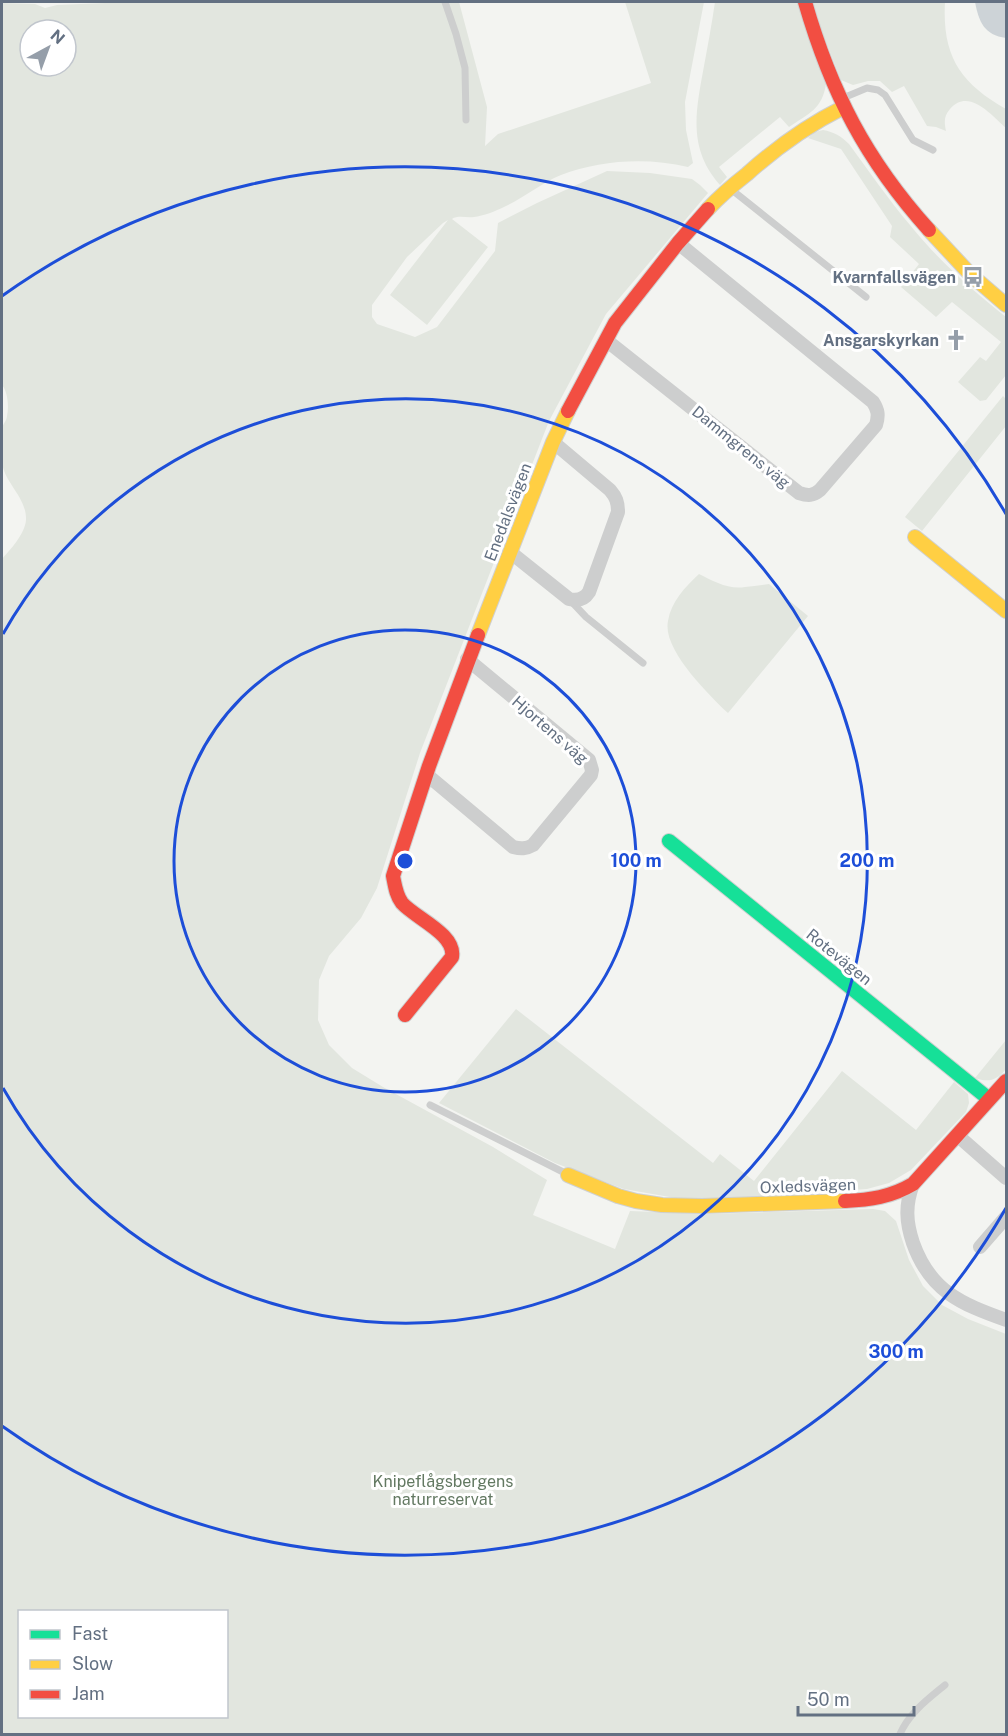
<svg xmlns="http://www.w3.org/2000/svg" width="1008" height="1736" font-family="'Public Sans',sans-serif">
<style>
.green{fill:#e2e6df;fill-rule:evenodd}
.water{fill:#cdd3d7}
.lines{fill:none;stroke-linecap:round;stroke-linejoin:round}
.fast-casing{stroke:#cfd0d0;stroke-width:16}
.slow-casing{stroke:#cfd0d0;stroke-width:16}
.jam-casing{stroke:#cfd0d0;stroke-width:16}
.lane{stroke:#cdcece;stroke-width:7}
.street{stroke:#cdcece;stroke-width:14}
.fast{stroke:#16e098;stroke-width:14}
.slow{stroke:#ffcf43;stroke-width:14}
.jam{stroke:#f24e42;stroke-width:14}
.ring{fill:none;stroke:#1d4ed8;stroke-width:3}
.labels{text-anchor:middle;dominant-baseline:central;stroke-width:6;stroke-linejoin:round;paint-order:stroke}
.poi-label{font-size:16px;font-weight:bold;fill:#637082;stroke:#fff;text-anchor:end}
.street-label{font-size:16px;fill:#637082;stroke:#fff}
.park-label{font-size:16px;fill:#637962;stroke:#fff}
.centre{fill:#1d4ed8;stroke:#fff;stroke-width:3}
.ring-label{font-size:18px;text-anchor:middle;font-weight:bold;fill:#1d4ed8;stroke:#fff;stroke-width:6;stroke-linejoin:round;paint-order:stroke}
</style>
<rect width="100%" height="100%" fill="#f3f4f1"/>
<path class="green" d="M 129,2 L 459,2 L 487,107 L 485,146 L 498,134 L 651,83 L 625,2 L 704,2 L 685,102 L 686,130 L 693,163 L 688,167 C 647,157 600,160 561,175 C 541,183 524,198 504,207 C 496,211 483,216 474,217 C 466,218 458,215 452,219 L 488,247 L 427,325 L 390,295 L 448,220 L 443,223 L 407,257 L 372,305 L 372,317 L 377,324 L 415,337 L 437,327 L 495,251 L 498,223 L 537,203 L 607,171 L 650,173 L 692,179 L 700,185 L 708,193 L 606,314 L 549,421 L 420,753 L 377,888 L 361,918 L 329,956 L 319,980 L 318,1020 L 329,1045 L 352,1068 L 383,1087 L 493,1147 L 547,1180 L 533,1215 L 615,1249 L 630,1211 L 708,1214 L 873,1209 L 885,1211 L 896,1221 L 909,1260 L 923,1286 L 942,1305 L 968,1319 L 1006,1334 L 1006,1734 L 2,1734 L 2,559 C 10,550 25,534 26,520 C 27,497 3,482 2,461 C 1,452 0,437 2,428 C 3,424 7,420 7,416 C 9,407 8,392 2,385 L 2,3 L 35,4 L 45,8 L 57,5 ZM 30,30 L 66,30 L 66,66 L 30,66 ZM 20,1612 L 226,1612 L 226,1716 L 20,1716 Z
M 715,2 L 798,2 L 826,83 C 823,109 808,114 789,127 L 780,117 L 719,167 L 727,177 L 720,185 C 687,148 696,110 704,66 C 708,44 712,23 715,2 Z
M 813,2 L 945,2 C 942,56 960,83 1006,109 L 1006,128 C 992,116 969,87 950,109 C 944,116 944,121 946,131 L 936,127 L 927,126 L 904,86 L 892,92 L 880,81 L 868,81 L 853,85 L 841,80 L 823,34 Z
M 823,130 C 834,132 841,136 849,144 C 869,171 888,199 910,225 C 938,260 972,290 1006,317 L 1006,375 L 986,400 L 980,401 L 958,382 L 980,357 L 986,361 L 1001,342 L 952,302 L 936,317 L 901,287 L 919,264 L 890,237 L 892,226 L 841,149 L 808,138 L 815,132 Z
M 1003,396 L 1006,399 L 1006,426 L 922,531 L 905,517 Z
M 699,574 C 713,581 729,590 745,587 C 753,586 761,585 769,584 L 808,616 L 728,713 C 709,695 662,649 668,621 C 671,602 685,587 699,574 Z
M 516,1009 L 713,1163 L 720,1154 L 754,1181 L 842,1071 L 916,1130 L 954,1082 L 968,1094 L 969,1103 L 966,1112 L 911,1170 L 889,1183 L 867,1189 L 739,1198 L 681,1199 L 624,1189 L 555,1163 L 439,1103 Z
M 1006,1040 L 1006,1069 C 997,1080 989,1083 975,1078 Z"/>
<path class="water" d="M 975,2 L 1006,2 L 1006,38 C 984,35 979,22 975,2 Z"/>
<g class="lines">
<defs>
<path id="fast" d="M 669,841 L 989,1099"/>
<path id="slow" d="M 708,209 C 720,196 733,185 747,174 C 777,147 808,125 844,107
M 929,230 L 970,274 L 1006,305
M 915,537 L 1006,611
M 478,635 L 553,442 L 568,411
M 568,1175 L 618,1196 L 636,1201 L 662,1205 L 702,1206 L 845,1201"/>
<path id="jam" d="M 805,2 C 831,92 866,160 929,230
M 568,411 L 615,323 L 678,243 L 708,209
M 405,1015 L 452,957 C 456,934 415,918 402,903 C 396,895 395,886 393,876 L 429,766 L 478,635
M 845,1201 C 870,1200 891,1197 913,1184 L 1006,1081"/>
</defs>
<use href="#fast" class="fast-casing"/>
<use href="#slow" class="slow-casing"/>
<use href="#jam" class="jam-casing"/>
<path class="lane" d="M 445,2 L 456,34 L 465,68 L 466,120
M 843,98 L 867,88 L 878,90 L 885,95 L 913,140 L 933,150
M 732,190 L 866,297
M 570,600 L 586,617 L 643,663
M 430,1105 L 567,1174
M 900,1734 C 909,1713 928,1699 945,1685"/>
<path class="street" d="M 606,340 L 799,493 C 808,496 813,496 820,490 L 876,425 C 879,415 878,410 873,402 L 678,243
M 510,552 L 569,599 C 577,601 584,600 589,592 L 618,512 C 618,502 616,497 610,490 L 553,442
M 426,774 L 513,847 C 521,849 526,849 533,845 L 591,775 L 592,770 L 589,760 L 467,659
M 957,1135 L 1006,1178
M 913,1184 C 905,1205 906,1222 913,1243 C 930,1291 961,1304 1006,1320
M 980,1247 L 1006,1217"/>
<use href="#fast" class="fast"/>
<use href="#slow" class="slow"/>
<use href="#jam" class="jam"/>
</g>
<g class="ring">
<circle cx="405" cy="861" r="231"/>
<path d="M3 634A462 462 0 1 1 3 1088"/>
<path d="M1006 1208A694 694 0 0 1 2 1426M2 296A694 694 0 0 1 1006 514"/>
</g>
<defs>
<symbol id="bus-bare" viewBox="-9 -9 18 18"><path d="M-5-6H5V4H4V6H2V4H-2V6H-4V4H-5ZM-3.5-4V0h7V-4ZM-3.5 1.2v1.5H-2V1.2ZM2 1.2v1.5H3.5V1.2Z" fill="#959ea9" stroke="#fff" stroke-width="2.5" paint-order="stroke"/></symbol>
<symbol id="church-bare" viewBox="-9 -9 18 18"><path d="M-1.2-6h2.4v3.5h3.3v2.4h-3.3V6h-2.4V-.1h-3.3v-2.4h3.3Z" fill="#959ea9" stroke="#fff" stroke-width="2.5" paint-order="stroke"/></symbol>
</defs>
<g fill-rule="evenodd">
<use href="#bus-bare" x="958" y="262" width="30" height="30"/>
<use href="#church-bare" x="941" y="325" width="30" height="30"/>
</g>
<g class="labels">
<g class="poi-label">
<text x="956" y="277">Kvarnfallsvägen</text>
<text x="939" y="340">Ansgarskyrkan</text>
</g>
<g class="street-label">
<text transform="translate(741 447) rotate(39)">Dammgrens väg</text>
<text transform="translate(508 512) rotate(-69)">Enedalsvägen</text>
<text transform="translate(550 730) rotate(41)">Hjortens väg</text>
<text transform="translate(839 957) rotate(39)">Rotevägen</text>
<text transform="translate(808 1186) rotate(-2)">Oxledsvägen</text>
</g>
<g class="park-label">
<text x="443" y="1481">Knipeflågsbergens<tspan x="443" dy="18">naturreservat</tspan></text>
</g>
</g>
<circle cx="405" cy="861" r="9" class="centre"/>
<g class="ring-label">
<text x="636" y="867">100 m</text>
<text x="867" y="867">200 m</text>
<text x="896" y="1358">300 m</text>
</g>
<rect width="1008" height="1736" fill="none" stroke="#637082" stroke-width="6"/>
<rect x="18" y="1610" width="210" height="108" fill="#ffffff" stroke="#c1c6cd" stroke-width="1.5"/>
<rect x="30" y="1630" width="30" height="9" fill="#16e098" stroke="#c1c6cd" stroke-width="1.5"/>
<text x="72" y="1640" font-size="18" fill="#637082">Fast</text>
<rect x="30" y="1660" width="30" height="9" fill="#ffcf43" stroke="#c1c6cd" stroke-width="1.5"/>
<text x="72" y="1670" font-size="18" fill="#637082">Slow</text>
<rect x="30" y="1690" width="30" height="9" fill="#f24e42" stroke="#c1c6cd" stroke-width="1.5"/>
<text x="72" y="1700" font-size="18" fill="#637082">Jam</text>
<g transform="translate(48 48) rotate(41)"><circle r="28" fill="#ffffff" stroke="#c1c6cd" stroke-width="1.5"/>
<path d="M0-4.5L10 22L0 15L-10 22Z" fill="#959ea9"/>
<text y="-9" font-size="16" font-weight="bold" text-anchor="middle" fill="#637082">N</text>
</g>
<path d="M798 1706v9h116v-9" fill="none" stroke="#637082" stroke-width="3"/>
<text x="807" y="1706" font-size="18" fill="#637082" stroke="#ffffff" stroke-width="4.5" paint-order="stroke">50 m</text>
</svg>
